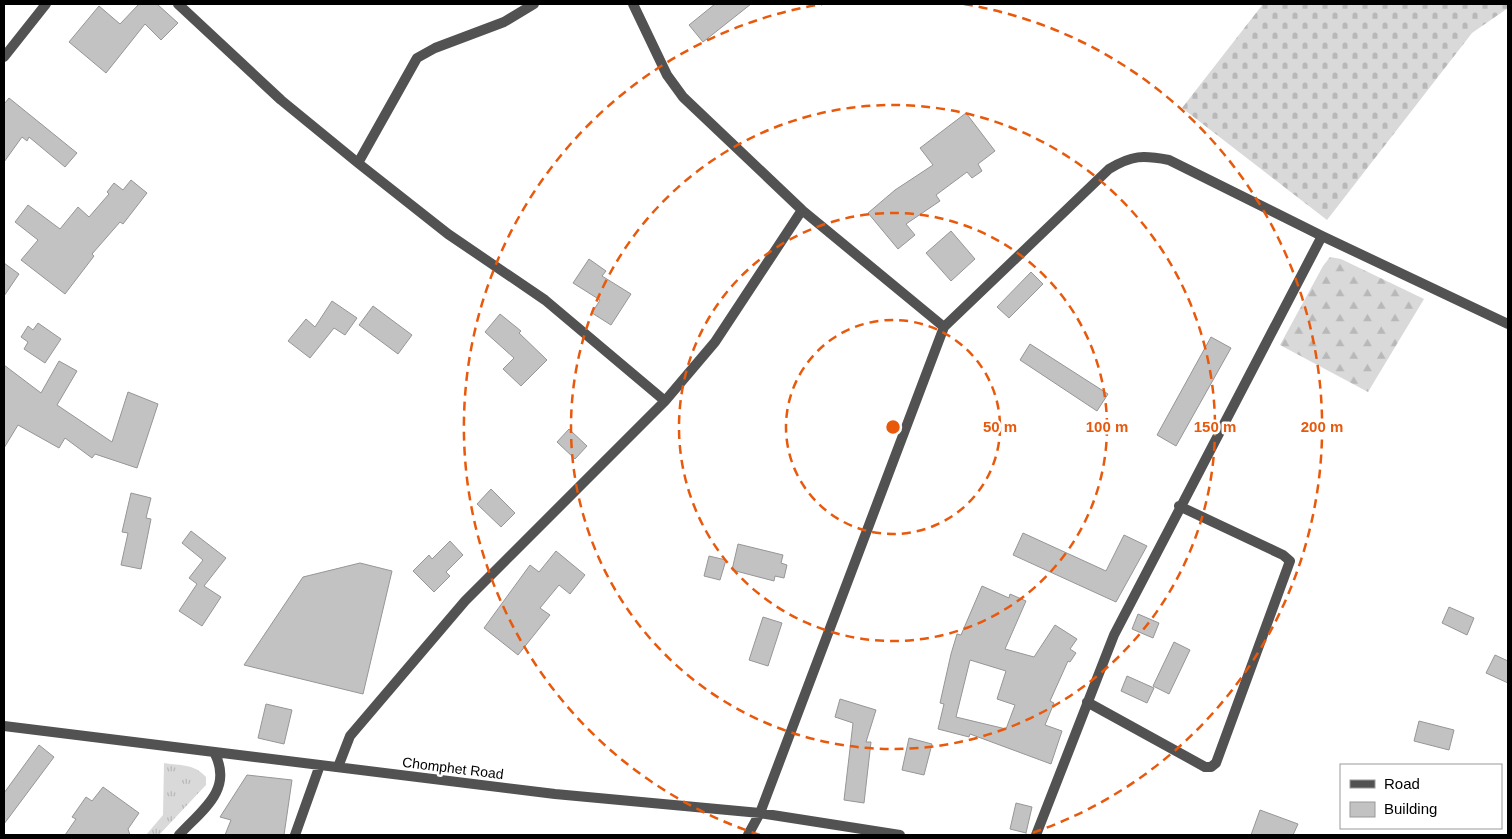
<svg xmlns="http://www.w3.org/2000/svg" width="1512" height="839" font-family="Arial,sans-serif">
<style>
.grass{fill:url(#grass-tufts)}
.forest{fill:url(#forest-firs)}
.cemetery{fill:url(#cemetery-stones)}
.building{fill:#c2c2c2;stroke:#969696;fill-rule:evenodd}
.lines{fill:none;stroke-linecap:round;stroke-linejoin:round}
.minor{stroke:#525252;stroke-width:10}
.tertiary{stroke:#525252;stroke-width:10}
.ring{fill:none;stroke:#e8590c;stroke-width:2.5;stroke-dasharray:9 6}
.labels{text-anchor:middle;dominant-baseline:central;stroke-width:5;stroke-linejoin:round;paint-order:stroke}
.street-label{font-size:14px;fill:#000;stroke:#fff}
.centre{fill:#e8590c;stroke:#fff;stroke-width:2.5}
.ring-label{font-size:15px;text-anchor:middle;font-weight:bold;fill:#e8590c;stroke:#fff;stroke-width:5;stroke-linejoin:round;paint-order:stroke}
</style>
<defs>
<pattern id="grass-tufts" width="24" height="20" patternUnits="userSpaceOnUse" patternTransform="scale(1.25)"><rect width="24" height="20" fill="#d9d9d9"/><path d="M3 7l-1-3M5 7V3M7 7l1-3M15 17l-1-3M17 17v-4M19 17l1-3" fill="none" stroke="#b8b8b8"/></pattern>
<pattern id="forest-firs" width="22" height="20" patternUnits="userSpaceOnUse" patternTransform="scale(1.25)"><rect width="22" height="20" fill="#d9d9d9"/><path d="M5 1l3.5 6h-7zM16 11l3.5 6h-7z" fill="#b8b8b8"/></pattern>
<pattern id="cemetery-stones" width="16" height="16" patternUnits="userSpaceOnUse" patternTransform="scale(1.25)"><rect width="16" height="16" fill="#d9d9d9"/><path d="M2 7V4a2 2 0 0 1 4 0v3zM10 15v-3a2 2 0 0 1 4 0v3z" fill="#b8b8b8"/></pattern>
</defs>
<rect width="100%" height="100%" fill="#fff"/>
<path class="grass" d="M 164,763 C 181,766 193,763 206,777 L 206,785 L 159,835 L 146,835 L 163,815 Z"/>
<path class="forest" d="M 1330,257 L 1341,259 L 1424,299 L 1368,392 L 1280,345 L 1323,266 Z"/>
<path class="cemetery" d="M 1263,4 L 1508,4 L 1508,8 L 1472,33 L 1327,220 L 1182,108 Z"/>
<path class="building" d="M 139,4 L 157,4 L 178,23 L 161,40 L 145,24 L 106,73 L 69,42 L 99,6 L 120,24 Z
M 715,4 L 751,4 L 703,42 L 689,25 Z
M 9,98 L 77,153 L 65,167 L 29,137 L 27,141 L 22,137 L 4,162 L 4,104 Z
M 966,113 L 995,151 L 978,164 L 982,171 L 972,178 L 967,172 L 936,195 L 940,201 L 906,224 L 915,235 L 898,249 L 868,213 L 895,190 L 933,165 L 920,148 Z
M 131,180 L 147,193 L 123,224 L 120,222 L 92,254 L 94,256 L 65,294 L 21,260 L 38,240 L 15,222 L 28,205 L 60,229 L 78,207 L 89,217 L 109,194 L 107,192 L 114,183 L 123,190 Z
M 951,231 L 975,259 L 951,281 L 926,253 Z
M 589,259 L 606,271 L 602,276 L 631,294 L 611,325 L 592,313 L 600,300 L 573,283 Z
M 4,263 L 19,274 L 4,296 Z
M 1031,272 L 1043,284 L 1009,318 L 997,307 Z
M 332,301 L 357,318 L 345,335 L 334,328 L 310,358 L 288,341 L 306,319 L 315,327 Z
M 373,306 L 412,335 L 398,354 L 359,325 Z
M 500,314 L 521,331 L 519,333 L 547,360 L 521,386 L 503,369 L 514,358 L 485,332 Z
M 38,323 L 61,339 L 45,363 L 24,349 L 28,342 L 21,337 L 28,326 L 33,330 Z
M 1211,337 L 1231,348 L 1176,446 L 1157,435 Z
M 1030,344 L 1108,394 L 1097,411 L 1020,360 Z
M 59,361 L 77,371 L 57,405 L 112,442 L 128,392 L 158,404 L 137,468 L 95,454 L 92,458 L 65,438 L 59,448 L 18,425 L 4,448 L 4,365 L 41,393 Z
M 569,429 L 587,446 L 575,459 L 557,442 Z
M 491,489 L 515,513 L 501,527 L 477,504 Z
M 131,493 L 151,498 L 146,518 L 151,519 L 141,569 L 121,565 L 128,533 L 122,532 Z
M 191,531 L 226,558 L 204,586 L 221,597 L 202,626 L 179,611 L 197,584 L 189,578 L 203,560 L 182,543 Z
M 1023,533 L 1106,571 L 1124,535 L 1147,546 L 1116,602 L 1013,555 Z
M 450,541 L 463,555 L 446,572 L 450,576 L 434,592 L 413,571 L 429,555 L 432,559 Z
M 738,544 L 783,555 L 781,563 L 787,565 L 784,578 L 775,576 L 774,581 L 732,570 Z
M 556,551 L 585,575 L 570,594 L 559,585 L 540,608 L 550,615 L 518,655 L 484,628 L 530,565 L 539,572 Z
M 709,556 L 726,560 L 720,580 L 704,576 Z
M 360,563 L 392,571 L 363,694 L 244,665 L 303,577 Z
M 982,586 L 1009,598 L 1010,594 L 1026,601 L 1005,649 L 1034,657 L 1055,625 L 1077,639 L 1070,649 L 1076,653 L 1070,662 L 1068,661 L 1050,701 L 1054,703 L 1045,725 L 1062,731 L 1051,764 L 970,734 L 969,737 L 938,729 L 944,704 L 940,703 L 951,654 L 957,634 L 961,635 ZM 970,660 L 1006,671 L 997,699 L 1015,705 L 1006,729 L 956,717 Z
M 1449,607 L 1474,618 L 1467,635 L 1442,623 Z
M 1138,614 L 1159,623 L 1153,638 L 1132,629 Z
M 763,617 L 782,623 L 768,666 L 749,660 Z
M 1174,642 L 1190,650 L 1169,694 L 1153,686 Z
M 1495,655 L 1508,661 L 1508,683 L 1486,673 Z
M 1127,676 L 1154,688 L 1147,703 L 1121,691 Z
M 840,699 L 876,710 L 866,742 L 871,742 L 864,803 L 844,800 L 853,723 L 835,717 Z
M 266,704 L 292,710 L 284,744 L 258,738 Z
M 1419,721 L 1454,730 L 1449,750 L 1414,741 Z
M 909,738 L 932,744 L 924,775 L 902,770 Z
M 39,745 L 54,757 L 4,824 L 4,793 Z
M 247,775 L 292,780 L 284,835 L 225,835 L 231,820 L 220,817 Z
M 103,787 L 139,813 L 128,829 L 130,835 L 65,835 L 76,819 L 72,817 L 86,797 L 92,801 Z
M 1016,803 L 1032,807 L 1026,833 L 1010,829 Z
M 1260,810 L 1298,824 L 1293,835 L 1251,835 Z"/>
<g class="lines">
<path class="minor" d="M 178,4 L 281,100 L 358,163 L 448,234 L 545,300 L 665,401
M 633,4 L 667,75 L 683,97 L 802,210 L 944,327
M 358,163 L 417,58 L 435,48 L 504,22 L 534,4
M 1087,702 L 1205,767 L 1211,767 L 1216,763 L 1290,561 L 1283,555 L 1179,506
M 4,726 L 555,794 L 760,813 L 900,835
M 338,767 L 350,736 L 465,601 L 665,401 L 715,342 L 802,210
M 179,835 C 202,810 233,790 215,754
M 295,835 L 320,765
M 748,835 L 760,813 L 944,327 L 1109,169 C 1132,155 1143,155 1169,160 L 1322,236 L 1508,324
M 1036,835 L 1114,635 L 1322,236"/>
<path class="tertiary" d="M 4,57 L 46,4"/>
</g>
<g class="ring">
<circle cx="893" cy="427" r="107"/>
<circle cx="893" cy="427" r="214"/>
<circle cx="893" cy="427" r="322"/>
<path d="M760 835A429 429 0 0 1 822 4M964 4A429 429 0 0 1 1026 835"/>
</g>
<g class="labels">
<g class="street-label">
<text transform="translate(453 768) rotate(7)">Chomphet Road</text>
</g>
</g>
<circle cx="893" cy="427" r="8" class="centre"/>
<g class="ring-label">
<text x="1000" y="432">50 m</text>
<text x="1107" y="432">100 m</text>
<text x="1215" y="432">150 m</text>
<text x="1322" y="432">200 m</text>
</g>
<rect width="1512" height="839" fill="none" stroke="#000000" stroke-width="10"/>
<rect x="1340" y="764" width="162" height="65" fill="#ffffff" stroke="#999999"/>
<rect x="1350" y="780" width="25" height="8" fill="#525252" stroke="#999999"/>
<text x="1384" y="789" font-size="15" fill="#000000">Road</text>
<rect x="1350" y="802" width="25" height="15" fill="#c2c2c2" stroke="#999999"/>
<text x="1384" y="814" font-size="15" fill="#000000">Building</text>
</svg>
